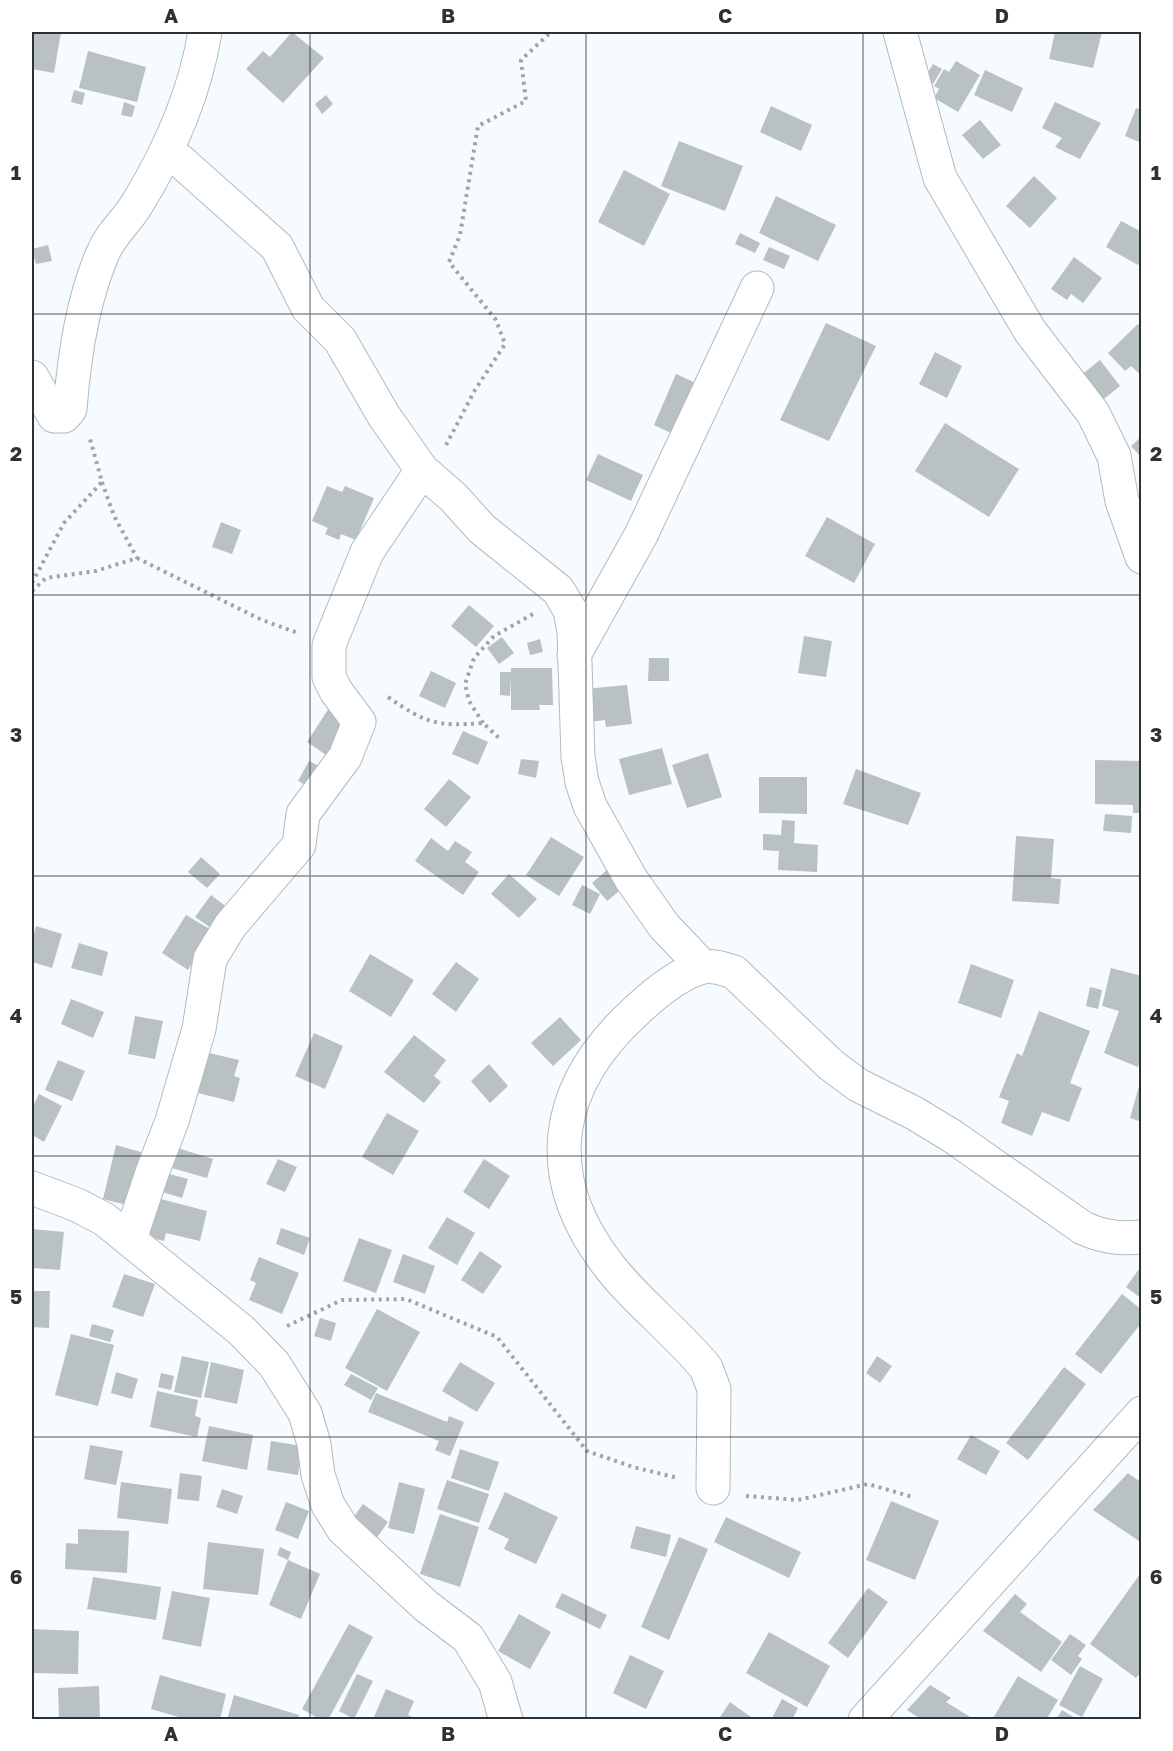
<svg xmlns="http://www.w3.org/2000/svg" width="1173" height="1751" font-family="'Golos Text',sans-serif">
<style>
.building{fill:#b9c1c5}
.lines{fill:none;stroke-linecap:round;stroke-linejoin:round}
.minor-casing{stroke:#b3babe;stroke-width:35}
.path{stroke:#9fa4a7;stroke-width:4;stroke-dasharray:3 4.5;stroke-linecap:butt}
.minor{stroke:#fff;stroke-width:33}
.grid{fill:none;stroke:#2e3133;stroke-width:1.5;stroke-opacity:0.55}
.neatline{fill:none;stroke:#2e3133;stroke-width:2}
.grid-label{font-size:20px;text-anchor:middle;font-weight:bold;fill:#2e3133}
</style>
<rect width="100%" height="100%" fill="#f5fbff"/>
<path class="building" d="M 32,32 L 61,32 L 54,73 L 32,69 Z
M 292,32 L 324,58 L 283,103 L 246,69 L 263,51 L 270,57 Z
M 1055,32 L 1102,32 L 1093,68 L 1049,59 Z
M 88,51 L 146,67 L 137,102 L 79,88 Z
M 956,61 L 980,75 L 958,112 L 934,98 L 939,89 L 934,86 L 944,69 L 949,72 Z
M 933,64 L 942,69 L 933,84 L 924,79 Z
M 985,70 L 1023,88 L 1012,112 L 974,95 Z
M 74,90 L 85,93 L 82,105 L 71,102 Z
M 326,95 L 333,104 L 322,114 L 315,104 Z
M 124,102 L 135,106 L 132,117 L 121,115 Z
M 1055,102 L 1101,123 L 1080,159 L 1055,147 L 1062,138 L 1042,128 Z
M 771,106 L 812,125 L 801,151 L 760,132 Z
M 1136,108 L 1142,110 L 1142,143 L 1125,136 Z
M 980,120 L 1001,145 L 983,159 L 962,135 Z
M 679,141 L 743,166 L 725,211 L 661,186 Z
M 624,170 L 670,194 L 644,246 L 598,222 Z
M 1034,176 L 1057,198 L 1030,228 L 1006,206 Z
M 776,196 L 836,225 L 818,261 L 759,233 Z
M 1121,221 L 1142,232 L 1142,260 L 1138,265 L 1106,247 Z
M 740,233 L 760,243 L 755,253 L 735,244 Z
M 48,245 L 52,261 L 36,264 L 32,249 Z
M 769,247 L 790,256 L 784,269 L 763,260 Z
M 1074,257 L 1102,278 L 1083,303 L 1071,294 L 1067,300 L 1051,289 Z
M 826,323 L 876,346 L 829,441 L 780,420 Z
M 1138,324 L 1142,328 L 1142,376 L 1131,366 L 1125,371 L 1108,353 Z
M 935,352 L 962,366 L 947,398 L 919,384 Z
M 1100,360 L 1120,386 L 1100,402 L 1080,376 Z
M 676,374 L 696,383 L 673,434 L 654,425 Z
M 945,423 L 1019,469 L 989,517 L 915,471 Z
M 1142,436 L 1142,458 L 1131,446 Z
M 598,454 L 643,475 L 631,501 L 586,480 Z
M 327,486 L 342,492 L 345,486 L 374,498 L 356,540 L 341,534 L 339,540 L 325,534 L 328,528 L 312,521 Z
M 827,517 L 875,544 L 854,583 L 805,556 Z
M 221,522 L 241,530 L 232,554 L 212,547 Z
M 469,605 L 494,626 L 476,647 L 451,626 Z
M 804,636 L 832,641 L 826,677 L 798,673 Z
M 502,637 L 514,653 L 499,664 L 487,648 Z
M 540,639 L 543,652 L 530,655 L 527,643 Z
M 649,658 L 669,658 L 669,681 L 648,681 Z
M 511,668 L 552,668 L 553,705 L 539,705 L 540,710 L 511,710 L 511,677 L 510,696 L 500,695 L 500,672 L 511,672 Z
M 431,671 L 456,683 L 445,708 L 419,696 Z
M 627,685 L 632,724 L 606,727 L 605,720 L 589,722 L 585,689 Z
M 329,708 L 355,725 L 332,759 L 307,742 Z
M 463,731 L 488,742 L 478,765 L 452,754 Z
M 662,748 L 672,784 L 629,795 L 619,759 Z
M 708,753 L 722,797 L 687,808 L 672,765 Z
M 521,759 L 539,761 L 536,778 L 518,774 Z
M 1095,760 L 1142,761 L 1142,813 L 1133,813 L 1133,805 L 1095,804 Z
M 309,761 L 327,770 L 316,791 L 298,781 Z
M 856,769 L 921,793 L 908,825 L 843,804 Z
M 759,777 L 807,777 L 807,814 L 759,813 Z
M 449,779 L 471,797 L 446,827 L 424,809 Z
M 1105,814 L 1132,816 L 1131,833 L 1103,831 Z
M 782,820 L 795,821 L 794,843 L 818,845 L 817,872 L 778,870 L 779,851 L 763,850 L 763,834 L 781,835 Z
M 1016,836 L 1054,839 L 1051,878 L 1061,879 L 1059,904 L 1012,901 Z
M 551,837 L 584,857 L 559,896 L 526,875 Z
M 431,838 L 448,851 L 455,841 L 472,852 L 465,862 L 479,872 L 463,895 L 415,861 Z
M 201,857 L 220,874 L 207,888 L 188,872 Z
M 607,870 L 622,889 L 607,901 L 592,883 Z
M 509,874 L 537,899 L 519,918 L 491,894 Z
M 582,885 L 600,894 L 590,914 L 572,905 Z
M 211,895 L 232,911 L 217,932 L 195,917 Z
M 186,915 L 213,931 L 188,970 L 162,953 Z
M 36,926 L 62,934 L 52,968 L 32,962 L 32,942 Z
M 79,943 L 108,952 L 102,976 L 71,968 Z
M 370,954 L 414,980 L 391,1017 L 349,991 Z
M 456,962 L 479,979 L 456,1012 L 432,994 Z
M 971,964 L 1014,980 L 1001,1018 L 958,1003 Z
M 1111,968 L 1142,976 L 1142,1055 L 1138,1067 L 1104,1053 L 1119,1011 L 1102,1006 Z
M 1090,987 L 1102,990 L 1098,1009 L 1086,1006 Z
M 71,999 L 104,1012 L 93,1038 L 61,1024 Z
M 1039,1011 L 1090,1031 L 1070,1083 L 1082,1088 L 1069,1122 L 1042,1112 L 1032,1136 L 1001,1123 L 1009,1101 L 999,1097 L 1017,1053 L 1022,1056 Z
M 135,1016 L 163,1021 L 155,1059 L 128,1054 Z
M 560,1017 L 581,1040 L 553,1066 L 531,1043 Z
M 314,1033 L 343,1046 L 325,1089 L 295,1076 Z
M 414,1035 L 446,1060 L 434,1076 L 441,1082 L 424,1103 L 384,1072 Z
M 209,1053 L 239,1060 L 234,1076 L 240,1078 L 234,1102 L 198,1093 Z
M 58,1060 L 85,1071 L 72,1101 L 45,1090 Z
M 489,1064 L 508,1086 L 490,1103 L 471,1081 Z
M 1139,1086 L 1142,1086 L 1142,1122 L 1130,1118 Z
M 39,1094 L 62,1106 L 44,1142 L 32,1135 L 32,1108 Z
M 387,1113 L 419,1131 L 393,1175 L 362,1157 Z
M 116,1145 L 148,1154 L 135,1207 L 103,1199 Z
M 171,1146 L 213,1159 L 207,1178 L 165,1166 Z
M 278,1159 L 297,1167 L 285,1192 L 266,1184 Z
M 484,1159 L 510,1176 L 489,1209 L 463,1192 Z
M 162,1172 L 188,1179 L 182,1198 L 156,1190 Z
M 153,1197 L 207,1211 L 200,1241 L 166,1233 L 164,1241 L 143,1236 Z
M 447,1217 L 475,1233 L 457,1265 L 428,1248 Z
M 281,1228 L 310,1238 L 304,1255 L 276,1244 Z
M 32,1229 L 64,1232 L 60,1270 L 32,1268 Z
M 359,1238 L 392,1250 L 376,1293 L 343,1281 Z
M 480,1251 L 502,1266 L 483,1294 L 461,1280 Z
M 403,1254 L 435,1266 L 425,1294 L 393,1282 Z
M 259,1257 L 299,1273 L 282,1314 L 249,1300 L 256,1283 L 250,1280 Z
M 1142,1265 L 1142,1299 L 1126,1287 Z
M 124,1274 L 155,1284 L 143,1317 L 112,1307 Z
M 32,1291 L 50,1291 L 49,1328 L 32,1327 Z
M 1122,1294 L 1142,1310 L 1142,1322 L 1101,1374 L 1075,1354 Z
M 377,1309 L 420,1332 L 387,1391 L 345,1368 Z
M 320,1318 L 336,1323 L 331,1341 L 314,1336 Z
M 92,1324 L 114,1330 L 110,1342 L 89,1336 Z
M 71,1334 L 114,1345 L 98,1406 L 55,1395 Z
M 182,1356 L 209,1362 L 201,1398 L 174,1392 Z
M 877,1356 L 892,1366 L 880,1383 L 866,1373 Z
M 211,1362 L 244,1370 L 237,1404 L 204,1397 Z
M 460,1362 L 495,1383 L 477,1412 L 442,1391 Z
M 1064,1367 L 1086,1384 L 1028,1460 L 1006,1443 Z
M 116,1372 L 138,1379 L 132,1399 L 111,1393 Z
M 161,1373 L 174,1376 L 171,1390 L 158,1387 Z
M 351,1374 L 378,1388 L 371,1400 L 344,1385 Z
M 157,1391 L 198,1400 L 195,1416 L 201,1418 L 197,1437 L 150,1427 Z
M 376,1393 L 447,1422 L 449,1416 L 464,1422 L 450,1456 L 435,1450 L 439,1441 L 368,1412 Z
M 209,1426 L 253,1435 L 247,1470 L 202,1461 Z
M 971,1435 L 1000,1451 L 986,1475 L 957,1459 Z
M 271,1441 L 302,1446 L 298,1475 L 267,1470 Z
M 90,1445 L 123,1451 L 116,1485 L 84,1479 Z
M 460,1449 L 499,1462 L 489,1491 L 451,1478 Z
M 180,1473 L 202,1476 L 199,1501 L 177,1499 Z
M 1128,1473 L 1142,1483 L 1142,1543 L 1093,1510 Z
M 447,1480 L 489,1494 L 479,1523 L 437,1509 Z
M 121,1482 L 172,1489 L 168,1524 L 117,1518 Z
M 399,1482 L 425,1489 L 414,1534 L 388,1528 Z
M 222,1489 L 243,1496 L 237,1514 L 216,1507 Z
M 505,1492 L 558,1517 L 536,1564 L 504,1549 L 509,1539 L 488,1529 Z
M 891,1501 L 939,1521 L 915,1580 L 866,1560 Z
M 286,1502 L 309,1511 L 298,1539 L 275,1530 Z
M 363,1504 L 388,1522 L 373,1543 L 348,1525 Z
M 440,1514 L 479,1527 L 460,1587 L 420,1574 Z
M 726,1517 L 801,1552 L 789,1578 L 714,1542 Z
M 636,1526 L 671,1535 L 666,1557 L 630,1548 Z
M 78,1529 L 129,1531 L 127,1573 L 65,1569 L 66,1543 L 78,1544 Z
M 679,1537 L 708,1549 L 669,1640 L 641,1627 Z
M 208,1542 L 264,1549 L 258,1595 L 203,1589 Z
M 280,1547 L 291,1552 L 288,1560 L 277,1555 Z
M 288,1560 L 320,1574 L 301,1619 L 269,1605 Z
M 1140,1574 L 1142,1671 L 1136,1678 L 1090,1644 Z
M 93,1577 L 161,1587 L 156,1620 L 87,1609 Z
M 868,1588 L 888,1602 L 848,1658 L 828,1643 Z
M 172,1591 L 210,1598 L 201,1647 L 162,1639 Z
M 562,1593 L 607,1615 L 600,1629 L 555,1607 Z
M 1015,1594 L 1027,1604 L 1020,1612 L 1062,1642 L 1041,1672 L 983,1631 Z
M 519,1614 L 551,1632 L 530,1669 L 498,1651 Z
M 349,1624 L 373,1637 L 328,1720 L 321,1720 L 302,1709 Z
M 32,1629 L 79,1631 L 78,1674 L 32,1673 Z
M 769,1632 L 830,1666 L 807,1707 L 746,1673 Z
M 1070,1634 L 1086,1645 L 1078,1656 L 1082,1659 L 1071,1675 L 1051,1660 Z
M 630,1655 L 664,1671 L 646,1709 L 613,1693 Z
M 1080,1666 L 1103,1679 L 1082,1717 L 1059,1705 Z
M 357,1674 L 373,1681 L 354,1719 L 339,1711 Z
M 160,1675 L 226,1694 L 220,1720 L 189,1720 L 151,1709 Z
M 1018,1676 L 1058,1700 L 1046,1720 L 992,1720 Z
M 930,1685 L 951,1698 L 946,1702 L 975,1720 L 922,1720 L 907,1710 Z
M 99,1686 L 100,1720 L 59,1720 L 58,1688 Z
M 386,1689 L 414,1701 L 408,1715 L 418,1720 L 380,1720 L 374,1717 Z
M 234,1695 L 299,1715 L 298,1720 L 227,1720 Z
M 782,1699 L 798,1708 L 792,1720 L 771,1720 Z
M 730,1702 L 755,1720 L 718,1720 Z
M 1062,1710 L 1078,1720 L 1056,1720 Z"/>
<g class="lines">
<defs>
<path id="minor" d="M 900,32 L 940,178 L 1030,331 L 1093,413 L 1114,456 L 1122,501 L 1142,557
M 168,150 L 277,247 L 308,308 L 340,340 L 384,416 L 422,470 L 453,497 L 482,529 L 558,590 L 570,610 L 574,632 L 578,757 L 582,782 L 590,806 L 631,879 L 664,926 L 703,967
M 32,377 L 54,416 L 64,416 L 70,409 C 74,358 82,300 103,253 C 110,235 127,221 137,204 C 169,152 195,93 205,32
M 574,655 L 641,535 L 757,288
M 32,1188 L 77,1205 L 104,1219 L 242,1331 L 274,1364 L 305,1413 L 314,1444 L 318,1475 L 328,1505 L 343,1529 L 426,1606 L 468,1638 L 495,1682 L 506,1720
M 130,1239 L 152,1173 L 172,1121 L 199,1029 L 210,959 L 230,926 L 299,845 L 303,814 L 345,757 L 359,722 L 336,691 L 329,677 L 329,645 L 367,552 L 422,470
M 713,1488 L 714,1389 L 706,1368 C 675,1330 635,1301 606,1262 C 539,1173 555,1085 635,1012 C 653,995 679,973 703,967 C 714,965 724,969 734,972 L 831,1065 L 858,1085 L 914,1113 L 952,1136 L 1083,1228 C 1103,1237 1119,1239 1142,1237
M 865,1720 L 1142,1413"/>
</defs>
<use href="#minor" class="minor-casing"/>
<path class="path" d="M 446,445 L 475,390 L 505,344 L 496,320 L 449,262 L 460,235 L 478,126 L 526,101 L 521,60 L 551,32
M 102,482 L 114,516 L 137,558
M 32,583 L 64,523 L 102,482 L 90,439
M 32,591 L 46,578 L 96,571 L 137,558 L 262,620 L 298,633
M 388,697 C 425,723 437,727 483,723 L 500,739
M 483,723 L 469,701 L 465,684 L 474,658 L 494,636 L 533,614
M 287,1326 L 342,1300 L 406,1299 L 497,1337 L 587,1451 L 633,1467 L 678,1478
M 746,1496 L 798,1500 L 868,1484 L 913,1497"/>
<use href="#minor" class="minor"/>
</g>
<path class="grid" d="M 310,32 L 310,1720M 586,32 L 586,1720M 863,32 L 863,1720M 32,314 L 1142,314M 32,595 L 1142,595M 32,876 L 1142,876M 32,1156 L 1142,1156M 32,1437 L 1142,1437"/>
<rect width="1173" height="1751" fill="none" stroke="#ffffff" stroke-width="66"/>
<rect x="33" y="33" width="1107" height="1685" class="neatline"/>
<g class="grid-label">
<text x="171" y="23">A</text>
<text x="448" y="23">B</text>
<text x="725" y="23">C</text>
<text x="1002" y="23">D</text>
<text x="16" y="180">1</text>
<text x="1156" y="180">1</text>
<text x="16" y="461">2</text>
<text x="1156" y="461">2</text>
<text x="16" y="742">3</text>
<text x="1156" y="742">3</text>
<text x="16" y="1023">4</text>
<text x="1156" y="1023">4</text>
<text x="16" y="1304">5</text>
<text x="1156" y="1304">5</text>
<text x="16" y="1584">6</text>
<text x="1156" y="1584">6</text>
<text x="171" y="1741">A</text>
<text x="448" y="1741">B</text>
<text x="725" y="1741">C</text>
<text x="1002" y="1741">D</text>
</g>
</svg>
